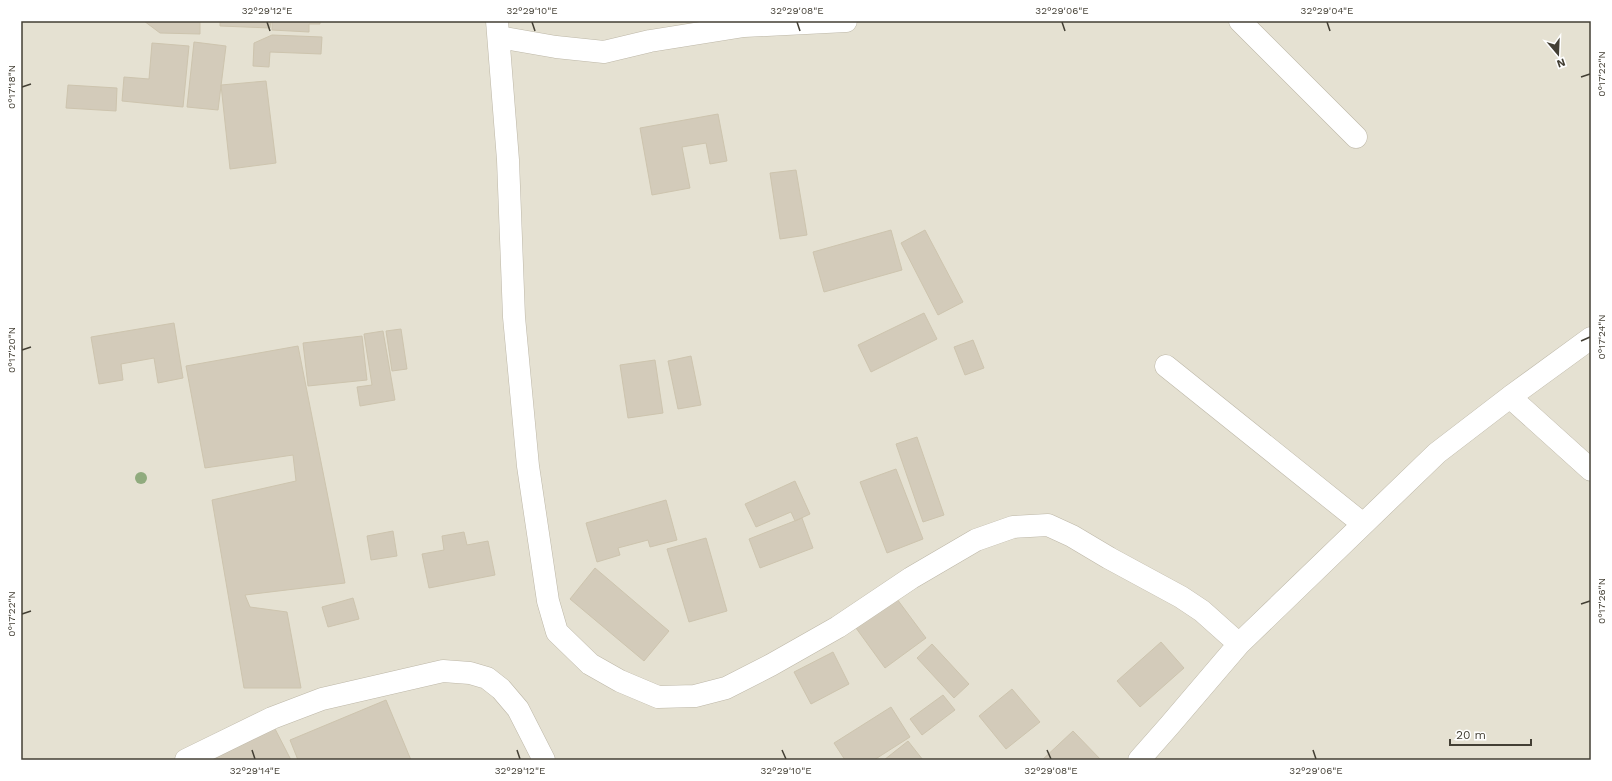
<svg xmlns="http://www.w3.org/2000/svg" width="1612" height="781" font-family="'Work Sans',sans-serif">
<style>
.residential{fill:#e5e1d2}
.building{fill:#d3cbba;stroke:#cdc4ae}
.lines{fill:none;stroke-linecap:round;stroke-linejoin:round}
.minor-casing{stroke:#bdb7a7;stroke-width:23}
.minor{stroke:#fff;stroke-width:22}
.tree{fill:#90ab7e}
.ticks{fill:none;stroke:#433f34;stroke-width:1.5}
.neatline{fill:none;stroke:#433f34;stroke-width:1.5}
.ticks-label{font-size:10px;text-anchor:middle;fill:#433f34}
</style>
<rect width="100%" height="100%" fill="#f2efe4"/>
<path class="residential" d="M 21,21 L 1591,21 L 1591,760 L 21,760 Z"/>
<path class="building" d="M 144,21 L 200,21 L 200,34 L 160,33 Z
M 220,21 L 271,21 L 270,28 L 220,26 Z
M 272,21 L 320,21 L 320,24 L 309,24 L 309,32 L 272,30 Z
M 272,35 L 322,37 L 321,54 L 270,52 L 269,67 L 253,66 L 254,43 Z
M 194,42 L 226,46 L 218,110 L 187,107 Z
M 152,43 L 189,46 L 183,107 L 122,101 L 124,77 L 149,79 Z
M 266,81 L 276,163 L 230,169 L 221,85 Z
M 68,85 L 117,88 L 116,111 L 66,108 Z
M 718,114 L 727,161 L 710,164 L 706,143 L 682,147 L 690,188 L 652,195 L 640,128 Z
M 796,170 L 807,235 L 780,239 L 770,173 Z
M 891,230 L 902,270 L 824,292 L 813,252 Z
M 925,230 L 963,302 L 938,315 L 901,243 Z
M 924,313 L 937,339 L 871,372 L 858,345 Z
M 174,323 L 183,378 L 158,383 L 154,358 L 121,364 L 123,380 L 99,384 L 91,337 Z
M 401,329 L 407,369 L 392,371 L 386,331 Z
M 383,331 L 395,400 L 360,406 L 357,387 L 372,385 L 364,334 Z
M 362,336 L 367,380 L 308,386 L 303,343 Z
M 973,340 L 984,368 L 965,375 L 954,347 Z
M 298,346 L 345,583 L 245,595 L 250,607 L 287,612 L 301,688 L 244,688 L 212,500 L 296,481 L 293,455 L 205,468 L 186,366 Z
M 691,356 L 701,405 L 678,409 L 668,361 Z
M 655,360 L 663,413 L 628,418 L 620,365 Z
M 917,437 L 944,515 L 923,522 L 896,444 Z
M 896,469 L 923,539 L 887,553 L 860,482 Z
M 795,481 L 810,514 L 795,521 L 791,512 L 756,527 L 745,504 Z
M 666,500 L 677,540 L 650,547 L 648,540 L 618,548 L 620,555 L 597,562 L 586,523 Z
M 802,518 L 813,548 L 760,568 L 749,539 Z
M 393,531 L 397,556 L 371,560 L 367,536 Z
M 464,532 L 467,545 L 488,541 L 495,575 L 429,588 L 422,554 L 444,550 L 442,536 Z
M 706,538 L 727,611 L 689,622 L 667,549 Z
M 595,568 L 669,631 L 644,661 L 570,599 Z
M 353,598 L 359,619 L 328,627 L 322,607 Z
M 897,599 L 926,638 L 885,668 L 856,628 Z
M 1161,642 L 1184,668 L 1140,707 L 1117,681 Z
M 932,644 L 969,684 L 954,698 L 917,658 Z
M 833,652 L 849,684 L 811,704 L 794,672 Z
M 1012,689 L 1040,722 L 1006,749 L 979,716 Z
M 943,695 L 955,710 L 922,735 L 910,719 Z
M 386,700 L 411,760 L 298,760 L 290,740 Z
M 891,707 L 910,737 L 874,760 L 845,760 L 834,743 Z
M 272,723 L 291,760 L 197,760 Z
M 1073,731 L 1101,760 L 1042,760 Z
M 908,741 L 923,760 L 884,760 Z"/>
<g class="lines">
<defs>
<path id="minor" d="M 497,21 L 508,160 L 514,317 L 528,466 L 548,601 L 557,632 L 590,664 L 620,681 L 658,697 L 695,696 L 726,688 L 771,665 L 838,627 L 911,578 L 976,540 L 1013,527 L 1048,525 L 1072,536 L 1109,558 L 1181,597 L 1202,611 L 1239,644
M 1240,21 L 1356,137
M 499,37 L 556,47 L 604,52 L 650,41 L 744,26 L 846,21
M 1166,366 L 1363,524
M 1510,397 L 1591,470
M 186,760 L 272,718 L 322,699 L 443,671 L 470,673 L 487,678 L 501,689 L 518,709 L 544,760
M 1139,760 L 1169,726 L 1239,644 L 1437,453 L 1510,397 L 1591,338"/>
</defs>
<use href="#minor" class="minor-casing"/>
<use href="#minor" class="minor"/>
</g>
<circle class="tree" cx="141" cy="478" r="6"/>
<path class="ticks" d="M 267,22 L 270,31M 532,22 L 535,31M 797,22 L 800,31M 1062,22 L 1065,31M 1327,22 L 1330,31M 1581,77 L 1590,74M 22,87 L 31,84M 1581,341 L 1590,337M 22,350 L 31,347M 1581,604 L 1590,601M 22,614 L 31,611M 252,750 L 255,759M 517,750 L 520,759M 782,750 L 786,759M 1047,750 L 1051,759M 1313,750 L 1316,759"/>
<rect width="1612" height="781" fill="none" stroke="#ffffff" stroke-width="44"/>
<g transform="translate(1558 54) rotate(161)" stroke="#ffffff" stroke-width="3" paint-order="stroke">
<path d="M0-3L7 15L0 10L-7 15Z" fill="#433f34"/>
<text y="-6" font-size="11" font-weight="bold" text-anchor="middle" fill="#433f34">N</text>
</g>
<path d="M1450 739v6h81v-6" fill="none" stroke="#433f34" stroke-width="2"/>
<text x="1456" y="739" font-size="12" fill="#433f34" stroke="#ffffff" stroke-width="3" paint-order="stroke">20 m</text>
<rect x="22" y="22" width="1568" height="737" class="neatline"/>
<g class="ticks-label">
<text x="267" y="14">32°29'12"E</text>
<text x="532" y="14">32°29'10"E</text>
<text x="797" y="14">32°29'08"E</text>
<text x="1062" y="14">32°29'06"E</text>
<text x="1327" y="14">32°29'04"E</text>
<text transform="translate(1601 74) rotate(-90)" y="4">0°17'22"N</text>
<text transform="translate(11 87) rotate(-90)" y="4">0°17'18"N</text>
<text transform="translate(1601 337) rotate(-90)" y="4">0°17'24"N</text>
<text transform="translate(11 350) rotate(-90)" y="4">0°17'20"N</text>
<text transform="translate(1601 601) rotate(-90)" y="4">0°17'26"N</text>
<text transform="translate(11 614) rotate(-90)" y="4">0°17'22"N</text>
<text x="255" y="774">32°29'14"E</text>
<text x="520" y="774">32°29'12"E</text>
<text x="786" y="774">32°29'10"E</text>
<text x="1051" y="774">32°29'08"E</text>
<text x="1316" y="774">32°29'06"E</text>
</g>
</svg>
